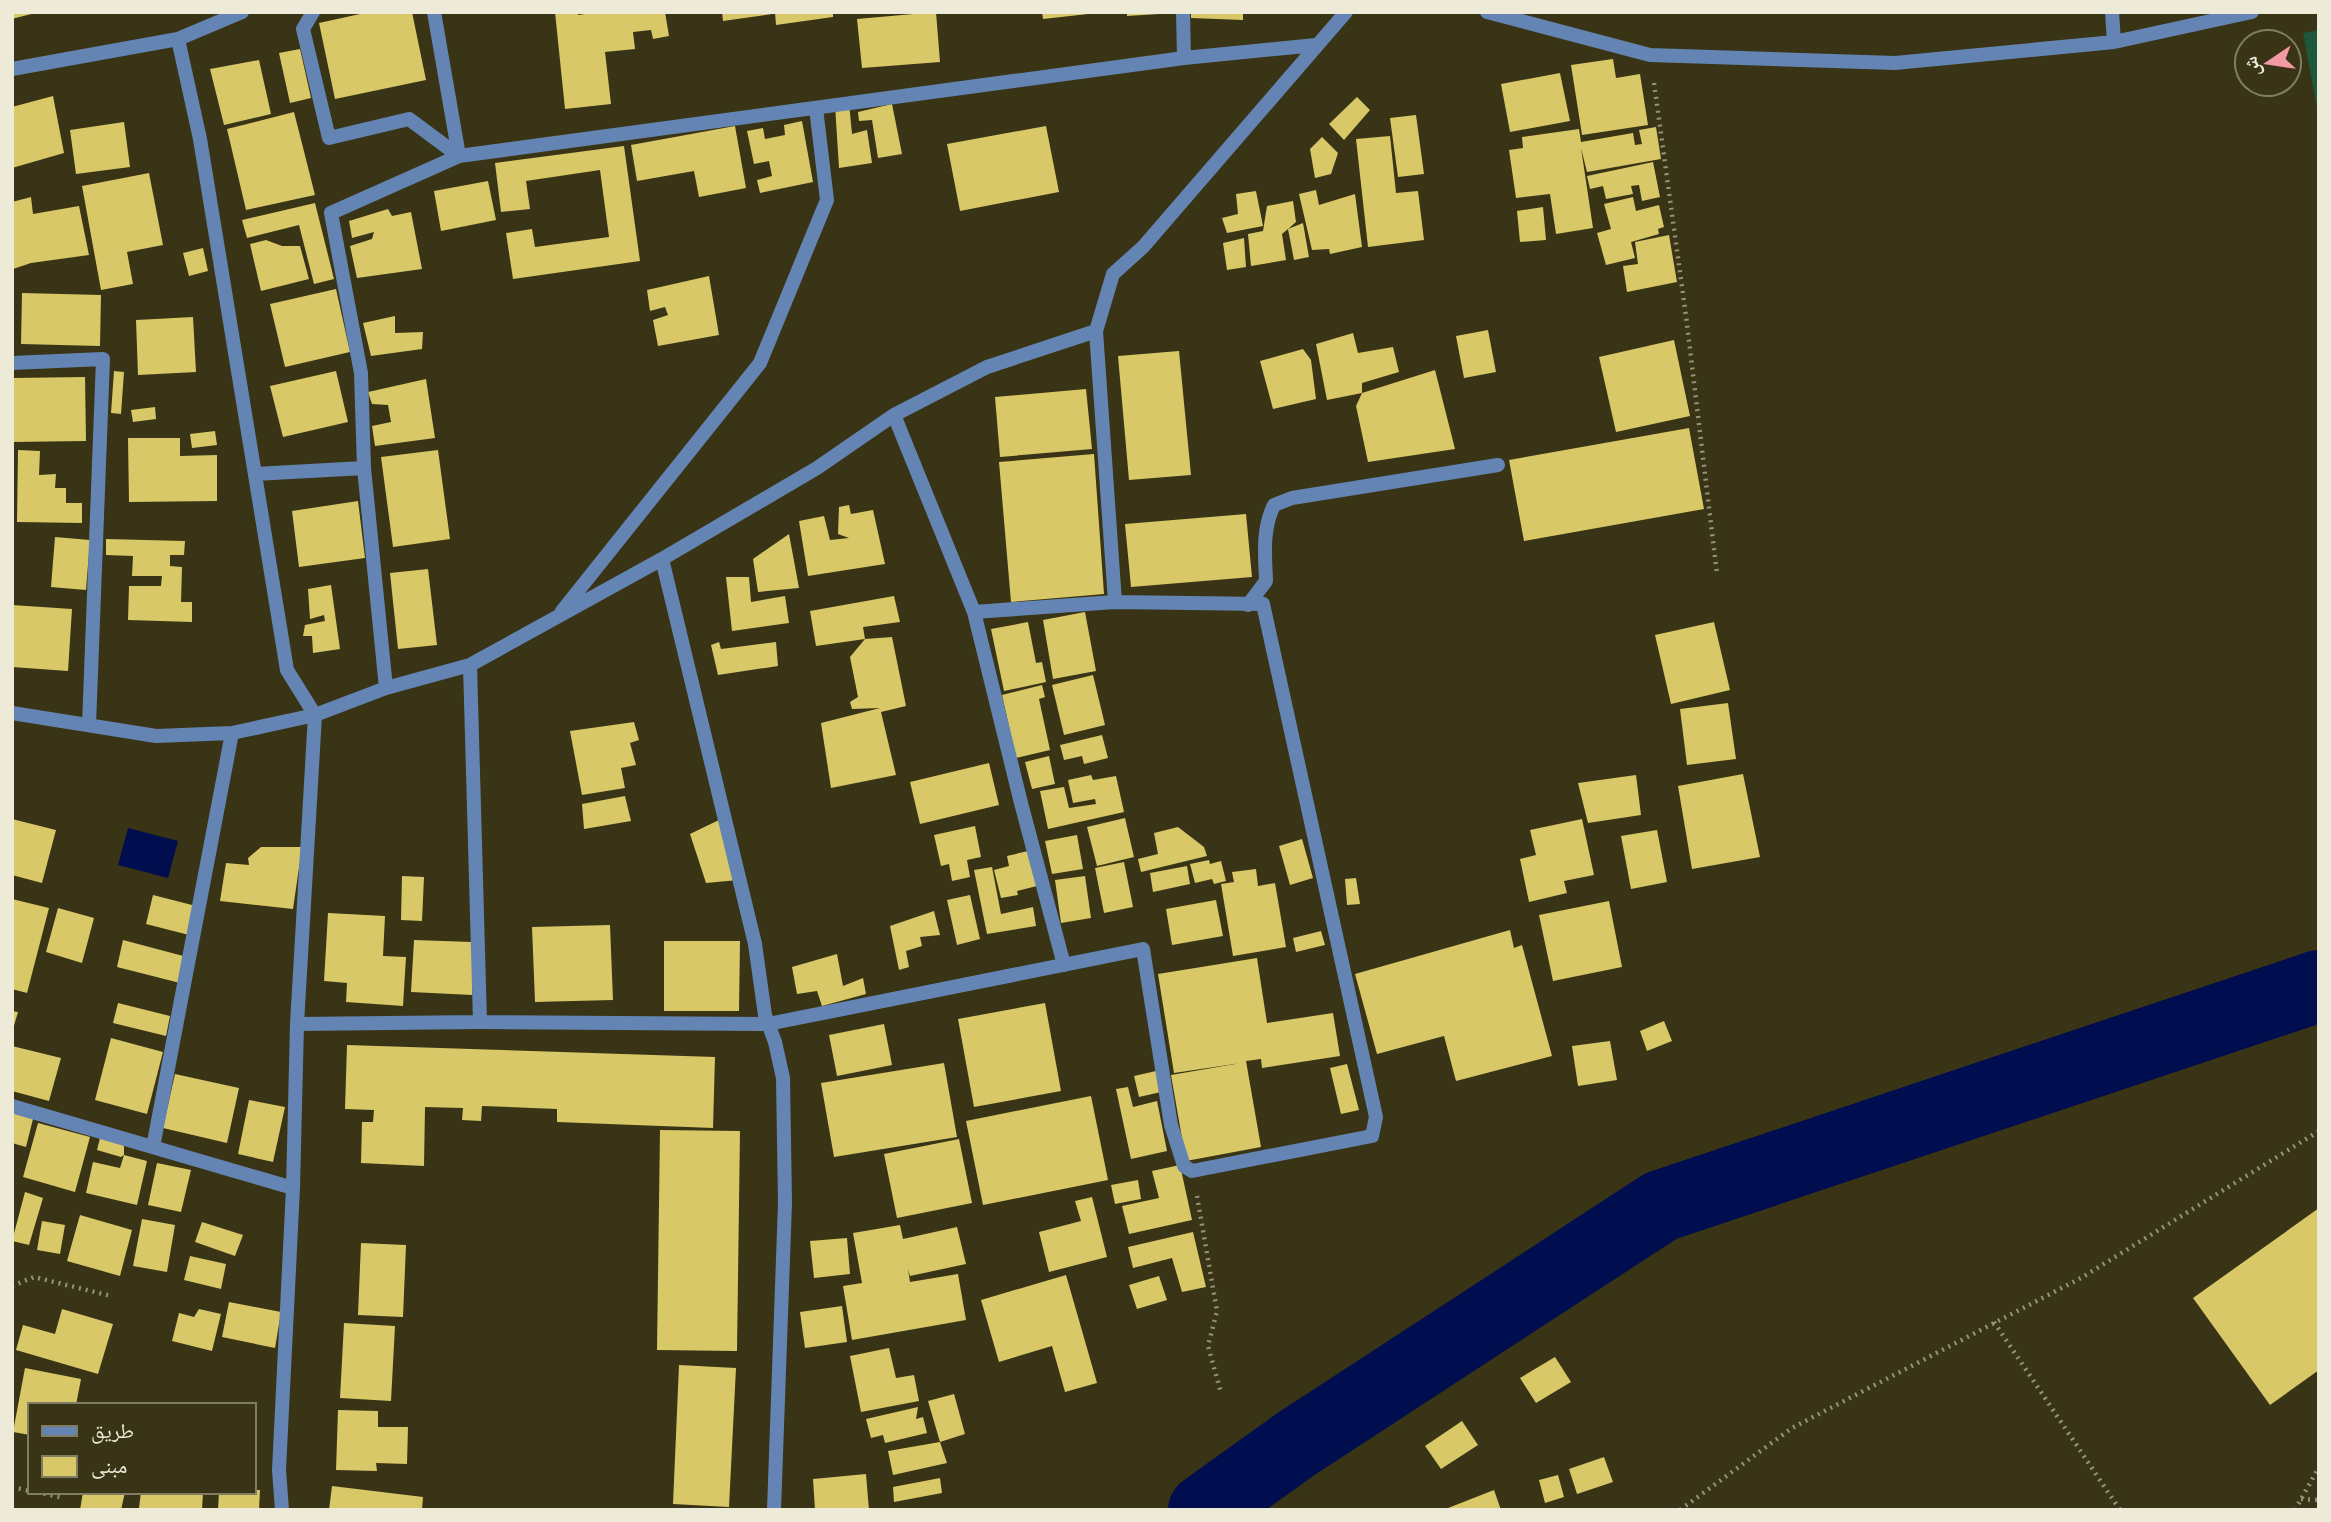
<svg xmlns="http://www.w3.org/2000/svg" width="2331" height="1522" font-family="'Roboto Serif','Noto Naskh Arabic',serif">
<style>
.green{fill:#1d573c}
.water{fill:#000d4e}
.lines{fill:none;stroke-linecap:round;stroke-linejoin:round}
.river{stroke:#000d4e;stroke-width:72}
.building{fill:#d8c868}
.path{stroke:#96927a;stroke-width:4.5;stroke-dasharray:2 5;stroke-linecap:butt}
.service{stroke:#6485b3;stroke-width:14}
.minor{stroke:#6485b3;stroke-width:14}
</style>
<rect width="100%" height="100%" fill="#393415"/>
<path class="green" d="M 2319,30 L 2319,119 L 2303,33 Z"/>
<path class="water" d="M 128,828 L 178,841 L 168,878 L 118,865 Z"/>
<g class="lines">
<path class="river" d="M 1204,1510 L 1296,1444 L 1661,1206 L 2319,986"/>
</g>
<path class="building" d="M 12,12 L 34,12 L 35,13 L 12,19 Z
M 369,12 L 412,12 L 426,80 L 335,99 L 319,23 Z
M 555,12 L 578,12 L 578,15 L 600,12 L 665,12 L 669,36 L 653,39 L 651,30 L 633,32 L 635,49 L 605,52 L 611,104 L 565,109 Z
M 722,12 L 772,12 L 772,14 L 723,21 Z
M 775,12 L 833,12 L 833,17 L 776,25 Z
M 936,12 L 940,62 L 862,68 L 857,19 Z
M 1042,12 L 1088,12 L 1088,14 L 1043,19 Z
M 1127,12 L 1159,12 L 1159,14 L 1127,16 Z
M 1191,12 L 1243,12 L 1243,20 L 1191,18 Z
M 300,49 L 311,98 L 290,103 L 279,53 Z
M 1613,59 L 1616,78 L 1640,74 L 1648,125 L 1582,135 L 1571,65 Z
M 259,60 L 271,114 L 224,125 L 210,69 Z
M 1560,73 L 1570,121 L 1510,132 L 1501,84 Z
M 53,96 L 64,153 L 12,168 L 12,107 Z
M 1357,97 L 1370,110 L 1344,140 L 1329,124 Z
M 849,103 L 852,134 L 867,130 L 872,163 L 839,168 L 835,105 Z
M 892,104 L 902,154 L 878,158 L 872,120 L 859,121 L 858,112 Z
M 294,112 L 315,195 L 246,210 L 227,129 Z
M 1416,115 L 1424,174 L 1398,177 L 1390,118 Z
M 802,121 L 813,182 L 760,193 L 757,180 L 772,176 L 769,161 L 754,164 L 747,131 L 763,128 L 765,139 L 785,135 L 784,125 Z
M 124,122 L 130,167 L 76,174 L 70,130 Z
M 735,126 L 746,188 L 699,197 L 694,171 L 637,181 L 631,145 Z
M 1046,126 L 1059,192 L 960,211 L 947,144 Z
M 1656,127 L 1661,159 L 1587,172 L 1581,148 L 1593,228 L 1556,234 L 1550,194 L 1516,198 L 1509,150 L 1523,148 L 1522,137 L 1579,129 L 1581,142 L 1633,133 L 1635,145 L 1642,144 L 1639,130 Z
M 1390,136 L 1396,193 L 1418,191 L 1424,240 L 1368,247 L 1356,139 Z
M 1322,137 L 1338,153 L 1331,174 L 1315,178 L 1310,149 Z
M 624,146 L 640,261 L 513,279 L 506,233 L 532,229 L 535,247 L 609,237 L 600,170 L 526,181 L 530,209 L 501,212 L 495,163 Z
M 1653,162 L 1660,197 L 1642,201 L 1639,185 L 1631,186 L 1633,194 L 1606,199 L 1603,186 L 1590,189 L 1587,176 Z
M 149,173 L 163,245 L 127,252 L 133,284 L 101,290 L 82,186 Z
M 488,181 L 496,220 L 441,231 L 434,191 Z
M 1316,190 L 1319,205 L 1355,194 L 1362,247 L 1330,254 L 1329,249 L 1312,250 L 1299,194 Z
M 1256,191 L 1263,226 L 1227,233 L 1222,218 L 1238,214 L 1236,194 Z
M 31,197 L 33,214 L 79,206 L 89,255 L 31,263 L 13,269 L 12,202 Z
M 1633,197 L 1636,211 L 1659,205 L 1664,227 L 1658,229 L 1659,234 L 1631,242 L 1635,258 L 1606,265 L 1597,233 L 1611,229 L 1604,204 Z
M 1293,201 L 1296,222 L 1288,229 L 1303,223 L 1309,257 L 1294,260 L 1288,229 L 1282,234 L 1286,260 L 1251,266 L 1248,234 L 1263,231 L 1267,206 Z
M 315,203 L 334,279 L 314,284 L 299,225 L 247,238 L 242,220 Z
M 1543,207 L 1546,240 L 1520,242 L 1517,211 Z
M 388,209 L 392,216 L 411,212 L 422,269 L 357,278 L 350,246 L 372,239 L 374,232 L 352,238 L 349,221 Z
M 1669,235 L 1677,282 L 1627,292 L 1623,266 L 1638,264 L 1635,242 Z
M 1244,238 L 1246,267 L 1227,270 L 1223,243 Z
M 266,240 L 282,246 L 300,246 L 309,279 L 261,291 L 250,244 Z
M 203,248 L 208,271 L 189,276 L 183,253 Z
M 709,276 L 719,335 L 658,346 L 653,320 L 668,315 L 665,307 L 650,311 L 647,290 Z
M 336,289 L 350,352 L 285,367 L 270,304 Z
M 22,293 L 101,295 L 100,346 L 21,344 Z
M 395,316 L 395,333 L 423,332 L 422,349 L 371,356 L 363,323 Z
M 193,317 L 196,372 L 138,375 L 136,320 Z
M 1488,330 L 1496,372 L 1464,378 L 1456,336 Z
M 1353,333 L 1358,353 L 1393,347 L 1399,372 L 1362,383 L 1362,393 L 1327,400 L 1316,344 Z
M 1674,340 L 1690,416 L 1616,432 L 1599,357 Z
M 1303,349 L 1311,360 L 1316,399 L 1273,409 L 1260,361 Z
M 1179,351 L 1191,475 L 1129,480 L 1118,356 Z
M 1435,370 L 1455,449 L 1368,462 L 1356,406 L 1362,393 Z
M 114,371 L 124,372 L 121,414 L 111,413 Z
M 336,371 L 348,422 L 283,437 L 270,386 Z
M 85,377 L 86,441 L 12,442 L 12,378 Z
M 426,379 L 435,438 L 375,446 L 372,426 L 391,422 L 388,405 L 372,404 L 368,392 Z
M 1086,389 L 1092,449 L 1000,457 L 995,397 Z
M 155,407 L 156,419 L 133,422 L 131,410 Z
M 1689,428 L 1704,509 L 1524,541 L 1509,460 Z
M 215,431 L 217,445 L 192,448 L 190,434 Z
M 128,438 L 180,438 L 180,456 L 217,455 L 217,501 L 129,502 Z
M 18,450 L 40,451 L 39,475 L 56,474 L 55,488 L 66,488 L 66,503 L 82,503 L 82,523 L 17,522 Z
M 438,450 L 450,539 L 393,547 L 381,457 Z
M 1094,454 L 1104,594 L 1011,602 L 999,462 Z
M 358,501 L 365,558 L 299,567 L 292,511 Z
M 849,505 L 851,514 L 873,510 L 885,564 L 808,576 L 799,521 L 824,516 L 830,540 L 849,538 L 838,534 L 839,507 Z
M 1246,514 L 1252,577 L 1131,587 L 1125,524 Z
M 789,534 L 799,588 L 758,592 L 753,559 Z
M 55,537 L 90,540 L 86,590 L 51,587 Z
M 106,539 L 185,541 L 184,555 L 170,555 L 170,566 L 182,567 L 181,602 L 192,602 L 192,622 L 128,620 L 129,586 L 161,586 L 162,576 L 132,576 L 133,556 L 106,555 Z
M 428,569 L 437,645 L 398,649 L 390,573 Z
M 726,577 L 749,577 L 751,602 L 785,596 L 789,623 L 732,631 Z
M 331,585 L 340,649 L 313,653 L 312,636 L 303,636 L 305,625 L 325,621 L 324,615 L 310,619 L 308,589 Z
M 894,596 L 900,622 L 863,627 L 865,639 L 816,646 L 810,611 Z
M 12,605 L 72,609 L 68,671 L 12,667 Z
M 1085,612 L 1096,671 L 1053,679 L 1043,620 Z
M 1028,622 L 1036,663 L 1042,662 L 1046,682 L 1004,691 L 991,629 Z
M 1714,622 L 1730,690 L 1671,704 L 1655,635 Z
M 892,637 L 906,706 L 881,712 L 896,775 L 831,788 L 821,723 L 880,708 L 852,709 L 850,702 L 858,697 L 850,657 L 865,639 Z
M 719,642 L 721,649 L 776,642 L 778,666 L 718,675 L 711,645 Z
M 1093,675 L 1105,725 L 1064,735 L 1052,685 Z
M 1042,685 L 1045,697 L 1039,699 L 1050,750 L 1016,758 L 1002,695 Z
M 1728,703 L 1736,759 L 1687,765 L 1680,709 Z
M 634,722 L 639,740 L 630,743 L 636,765 L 621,768 L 625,788 L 582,795 L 570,731 Z
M 1102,735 L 1108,758 L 1084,764 L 1082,756 L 1064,760 L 1060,745 Z
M 1049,756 L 1055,784 L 1032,789 L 1025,762 Z
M 989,763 L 999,805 L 920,824 L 910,782 Z
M 1743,774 L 1760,857 L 1692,869 L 1678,786 Z
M 1091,775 L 1093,780 L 1116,776 L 1124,812 L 1048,829 L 1040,791 L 1064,787 L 1069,808 L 1096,804 L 1095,799 L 1073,803 L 1068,780 Z
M 1636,775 L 1641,815 L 1588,823 L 1578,783 Z
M 625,796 L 631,821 L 584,829 L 582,804 Z
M 723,818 L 738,880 L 706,883 L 690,834 Z
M 1125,818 L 1134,857 L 1097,866 L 1087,827 Z
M 12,819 L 56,830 L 42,883 L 12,875 Z
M 1582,819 L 1594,875 L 1564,881 L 1567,893 L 1529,902 L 1520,859 L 1536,855 L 1530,830 Z
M 975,826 L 981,857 L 967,860 L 970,877 L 952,881 L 949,864 L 941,866 L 934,835 Z
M 1178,827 L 1204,847 L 1207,856 L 1141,872 L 1138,859 L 1158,854 L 1154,833 Z
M 1657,830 L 1667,882 L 1631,889 L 1621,836 Z
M 1077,835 L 1083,869 L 1052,874 L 1045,841 Z
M 1302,839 L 1313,878 L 1290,885 L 1279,846 Z
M 261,847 L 302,847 L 293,909 L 220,901 L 226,863 L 249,865 L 248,858 Z
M 1028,851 L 1037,886 L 1017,891 L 1018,895 L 1001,898 L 994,870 L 1009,866 L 1007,856 Z
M 1209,860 L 1210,864 L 1221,861 L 1226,881 L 1214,884 L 1212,879 L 1195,883 L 1190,864 Z
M 1124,862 L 1133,907 L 1104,913 L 1095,868 Z
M 1187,866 L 1190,884 L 1153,892 L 1150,873 Z
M 992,867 L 1001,914 L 1033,907 L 1036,926 L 987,934 L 974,870 Z
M 1256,869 L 1258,886 L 1275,883 L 1286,947 L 1233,956 L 1221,884 L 1234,882 L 1232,872 Z
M 402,876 L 424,877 L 422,921 L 401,920 Z
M 1085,876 L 1091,918 L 1061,923 L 1055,880 Z
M 1356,878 L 1360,904 L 1347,905 L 1345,879 Z
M 153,895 L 196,906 L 189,935 L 146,924 Z
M 970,895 L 980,939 L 957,945 L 947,900 Z
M 12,899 L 49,908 L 27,993 L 12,989 Z
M 1216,900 L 1223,936 L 1172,945 L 1166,909 Z
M 1609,901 L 1622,967 L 1553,981 L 1539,915 Z
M 58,908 L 94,918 L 82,963 L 46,952 Z
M 934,911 L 940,935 L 920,937 L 922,946 L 906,951 L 909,967 L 899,970 L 890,926 Z
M 328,913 L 385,916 L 383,956 L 406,957 L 403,1006 L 346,1002 L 347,983 L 324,981 Z
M 610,925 L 613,1000 L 535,1002 L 532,927 Z
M 1510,930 L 1514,948 L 1522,945 L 1552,1056 L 1456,1081 L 1444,1036 L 1377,1054 L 1355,974 Z
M 1321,931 L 1325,945 L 1296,952 L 1293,938 Z
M 123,940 L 187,957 L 180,983 L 117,967 Z
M 414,940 L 472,942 L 472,995 L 411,992 Z
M 664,941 L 740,941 L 739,1011 L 664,1011 Z
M 837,954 L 843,986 L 863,978 L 866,994 L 822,1006 L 817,991 L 797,994 L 792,967 Z
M 1257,958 L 1267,1023 L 1333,1013 L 1340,1056 L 1262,1068 L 1261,1059 L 1246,1061 L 1261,1147 L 1186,1161 L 1171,1075 L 1241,1063 L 1174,1073 L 1158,974 Z
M 118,1003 L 170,1016 L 166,1036 L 113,1023 Z
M 1045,1003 L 1061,1091 L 974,1107 L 958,1019 Z
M 12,1011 L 18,1012 L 13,1029 L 12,1029 Z
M 1664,1021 L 1672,1041 L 1647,1051 L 1640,1031 Z
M 884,1024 L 892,1065 L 837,1076 L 829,1035 Z
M 111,1038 L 163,1052 L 147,1114 L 95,1100 Z
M 1610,1041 L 1617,1080 L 1578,1086 L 1572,1046 Z
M 347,1045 L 715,1057 L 713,1128 L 557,1122 L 557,1109 L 482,1106 L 481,1121 L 462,1120 L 463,1108 L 425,1107 L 424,1166 L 361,1163 L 362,1122 L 373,1122 L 374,1110 L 345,1109 Z
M 12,1046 L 61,1058 L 49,1101 L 12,1091 Z
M 944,1063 L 957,1137 L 834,1157 L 821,1083 Z
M 1347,1064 L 1359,1110 L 1341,1114 L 1330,1068 Z
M 1156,1071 L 1161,1092 L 1139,1097 L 1134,1076 Z
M 175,1074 L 239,1088 L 227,1143 L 163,1128 Z
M 1128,1087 L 1133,1107 L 1157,1101 L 1167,1151 L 1131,1159 L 1116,1089 Z
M 1091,1096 L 1108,1180 L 983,1205 L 966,1121 Z
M 249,1100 L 285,1107 L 273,1162 L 238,1154 Z
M 12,1113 L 33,1119 L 26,1147 L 12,1143 Z
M 38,1123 L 90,1137 L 75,1192 L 23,1177 Z
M 660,1130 L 740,1131 L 737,1351 L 657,1350 Z
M 100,1138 L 124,1145 L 124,1155 L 147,1161 L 137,1205 L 86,1193 L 93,1162 L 120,1168 L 124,1155 L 121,1157 L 97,1150 Z
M 959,1139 L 972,1203 L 897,1218 L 884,1154 Z
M 157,1163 L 191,1170 L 181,1212 L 148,1205 Z
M 1180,1165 L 1192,1220 L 1129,1234 L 1122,1206 L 1159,1198 L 1152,1171 Z
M 1138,1180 L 1141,1199 L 1115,1204 L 1111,1185 Z
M 25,1192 L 43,1198 L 29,1245 L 12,1241 Z
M 1092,1197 L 1107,1257 L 1049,1272 L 1039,1232 L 1081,1221 L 1075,1201 Z
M 2319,1208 L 2319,1370 L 2270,1405 L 2193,1298 Z
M 80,1215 L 132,1230 L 120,1276 L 67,1261 Z
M 142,1219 L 175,1225 L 167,1272 L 133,1266 Z
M 42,1221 L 65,1225 L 60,1254 L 37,1250 Z
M 202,1222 L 243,1235 L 235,1256 L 195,1242 Z
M 900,1225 L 903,1239 L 957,1227 L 966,1264 L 910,1276 L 908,1269 L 910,1282 L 958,1274 L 966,1320 L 852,1340 L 843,1286 L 862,1283 L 853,1233 Z
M 1193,1232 L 1206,1287 L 1182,1292 L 1172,1258 L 1133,1268 L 1128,1247 Z
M 847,1238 L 850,1274 L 814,1278 L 810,1241 Z
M 361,1243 L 406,1245 L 403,1317 L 358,1315 Z
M 190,1256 L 226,1264 L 221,1289 L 184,1280 Z
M 1066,1275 L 1097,1383 L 1065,1392 L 1052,1346 L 999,1362 L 981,1300 Z
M 1159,1276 L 1167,1300 L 1137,1309 L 1129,1285 Z
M 229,1302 L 281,1312 L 275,1348 L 222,1337 Z
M 842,1306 L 847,1342 L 805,1348 L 800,1312 Z
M 62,1309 L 113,1324 L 98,1374 L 16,1350 L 23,1325 L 55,1334 Z
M 199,1309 L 221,1314 L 212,1351 L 172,1341 L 179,1313 L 194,1317 Z
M 344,1323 L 395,1326 L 391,1401 L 340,1398 Z
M 889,1348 L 896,1378 L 914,1375 L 919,1401 L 861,1412 L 850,1356 Z
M 1555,1357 L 1571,1382 L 1536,1403 L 1520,1378 Z
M 679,1365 L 736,1368 L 729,1507 L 673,1504 Z
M 25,1368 L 81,1379 L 76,1405 L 30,1405 L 30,1435 L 13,1432 Z
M 954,1394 L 965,1434 L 940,1442 L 947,1463 L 893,1475 L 888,1451 L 940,1442 L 928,1401 Z
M 918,1407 L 916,1419 L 923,1417 L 927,1433 L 885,1443 L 883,1435 L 871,1438 L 866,1419 Z
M 338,1410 L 378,1411 L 378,1427 L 408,1427 L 407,1464 L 376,1463 L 377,1471 L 336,1470 Z
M 1462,1421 L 1478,1445 L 1441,1469 L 1425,1446 Z
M 1604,1457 L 1613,1482 L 1577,1494 L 1569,1469 Z
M 866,1474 L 869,1510 L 815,1510 L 813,1479 Z
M 1558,1475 L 1564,1497 L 1545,1503 L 1539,1480 Z
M 940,1478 L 942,1493 L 894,1502 L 893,1487 Z
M 332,1486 L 423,1497 L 422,1510 L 329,1510 Z
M 254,1490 L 260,1490 L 259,1510 L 218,1510 L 219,1492 L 254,1492 Z
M 1494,1490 L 1501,1510 L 1443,1510 Z
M 83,1492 L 125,1492 L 121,1510 L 80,1510 Z
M 141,1492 L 203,1492 L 202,1510 L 139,1508 Z"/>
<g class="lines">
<path class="path" d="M 1654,83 L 1686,316 L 1717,574
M 1197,1196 L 1217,1311 L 1208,1346 L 1221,1393
M 12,1286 L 34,1277 L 111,1296
M 1994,1322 L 2120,1510
M 12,1487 L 30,1491
M 37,1492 L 63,1498
M 2301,1499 L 2319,1500
M 1680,1510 L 1792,1428 L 2081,1278 L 2319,1131
M 2295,1510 L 2319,1467"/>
<path class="service" d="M 1248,605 L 1266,581 C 1265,554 1262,530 1274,505 L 1292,498 L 1498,465"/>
<path class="minor" d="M 313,12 L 303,29 L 329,138 L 409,119 L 459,156 L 1184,58 L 1316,45
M 1183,12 L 1184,58
M 1487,12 L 1650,55 L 1895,63 L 2114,42 L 2252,12
M 2112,12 L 2114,42
M 178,39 L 200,139 L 287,670 L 315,715 L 297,1024 L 293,1188 L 279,1470 L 282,1510
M 12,69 L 178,39 L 242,12
M 1096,331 L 1115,602
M 12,363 L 103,359 L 89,725
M 894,415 L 974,612 L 1021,803 L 1064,965
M 364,468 L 361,373 L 331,213 L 459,156 L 434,12
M 255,474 L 364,468 L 386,688
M 662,559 L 755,944 L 765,1015 L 775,1042 L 783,1078 L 785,1203 L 774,1510
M 562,611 L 760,363 L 827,200 L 816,108
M 470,665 L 480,1022
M 12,713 L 156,736 L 232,733 L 315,715 L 386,688 L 470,665 L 662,559 L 817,468 L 894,415 L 987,367 L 1096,331 L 1113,274 L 1143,247 L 1346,12
M 297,1024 L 480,1022 L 768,1024 L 1143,949 L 1171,1125 L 1184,1166 L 1192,1171 L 1372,1136 L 1376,1117 L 1263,604 L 1115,602 L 974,612
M 12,1106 L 293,1188
M 153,1147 L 232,733"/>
</g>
<rect width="2331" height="1522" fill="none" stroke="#edead8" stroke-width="28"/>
<rect x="28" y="1403" width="228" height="91" fill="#393415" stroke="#817d63" stroke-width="2"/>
<rect x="42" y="1426" width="35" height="10" fill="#6485b3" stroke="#817d63" stroke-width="2"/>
<text x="91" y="1438" font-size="21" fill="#edead8">طريق</text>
<rect x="42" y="1456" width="35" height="21" fill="#d8c868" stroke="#817d63" stroke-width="2"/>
<text x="91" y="1473" font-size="21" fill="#edead8">مبنى</text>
<g transform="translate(2268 63) rotate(257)"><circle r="33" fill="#393415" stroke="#817d63" stroke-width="2"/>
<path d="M0-5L12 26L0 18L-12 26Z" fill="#f49aa6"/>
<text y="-10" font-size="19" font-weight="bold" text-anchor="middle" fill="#edead8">ش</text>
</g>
</svg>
